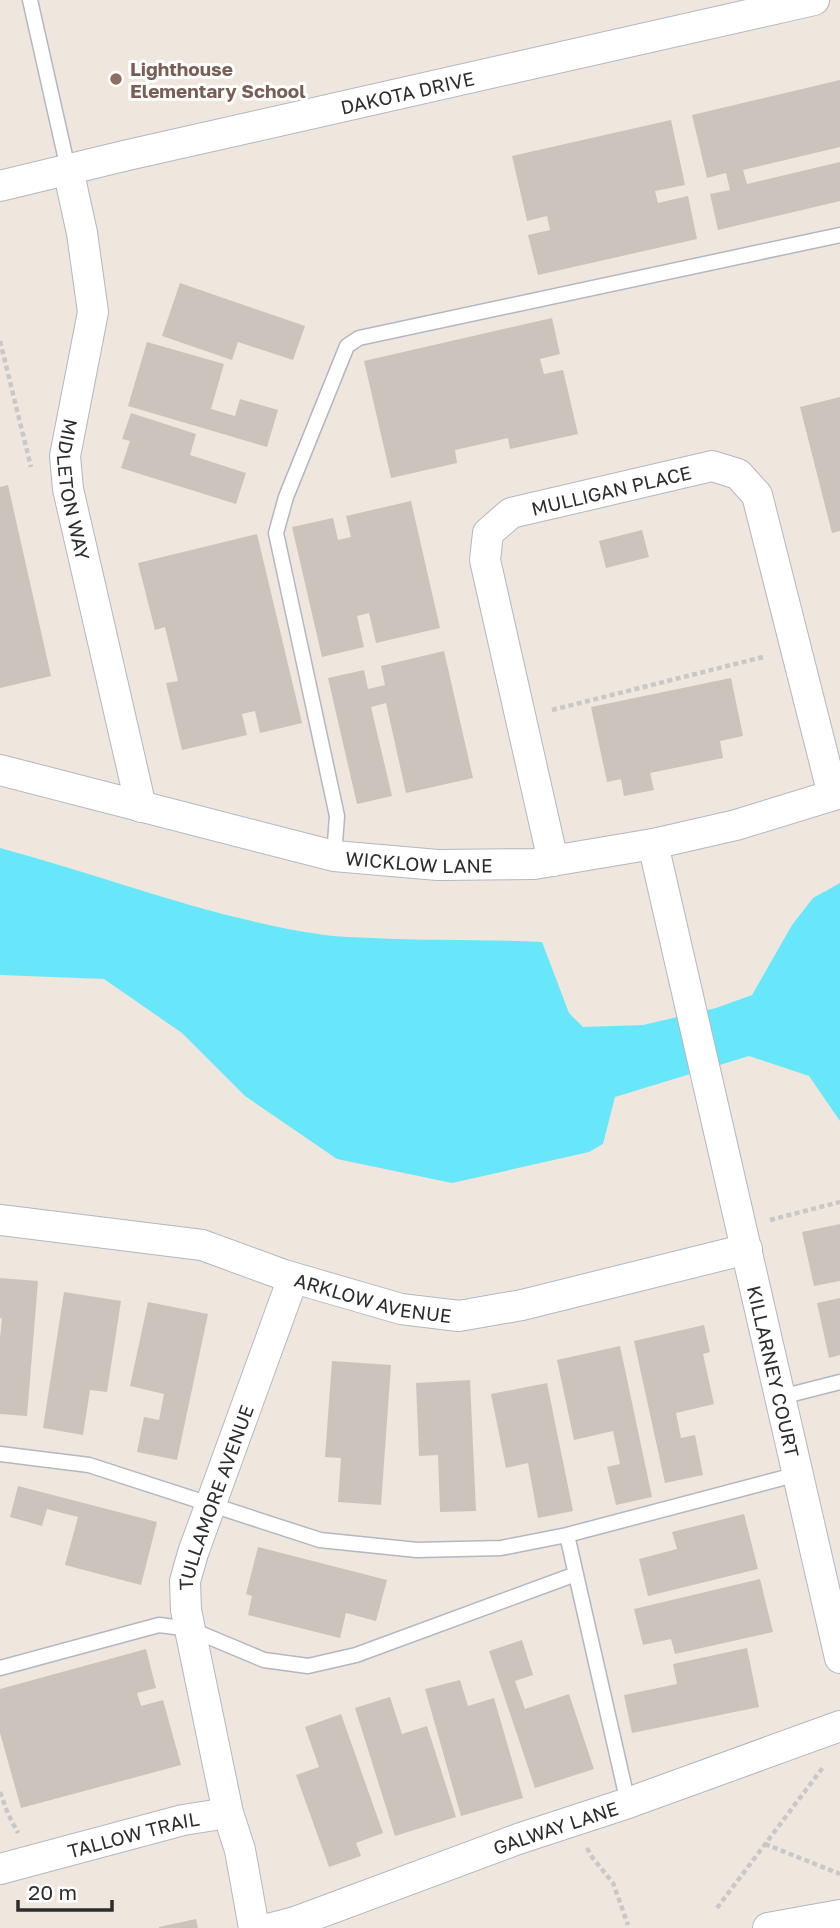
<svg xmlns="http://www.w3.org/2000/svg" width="840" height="1928" font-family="'Golos Text',sans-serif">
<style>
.water{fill:#69e7fa}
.building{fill:#cbc4bd}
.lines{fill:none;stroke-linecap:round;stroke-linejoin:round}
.service-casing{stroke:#b2b7c1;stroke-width:17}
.minor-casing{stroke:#b2b7c1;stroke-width:32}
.path{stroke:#c8c8c8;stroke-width:4.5;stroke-dasharray:5 3.5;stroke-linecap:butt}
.service{stroke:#fff;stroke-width:14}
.minor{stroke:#fff;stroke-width:30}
.education-dot{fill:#8d6e63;stroke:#fff;stroke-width:2.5}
.labels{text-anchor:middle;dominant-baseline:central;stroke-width:6;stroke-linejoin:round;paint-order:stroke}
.education-label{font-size:19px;font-weight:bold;fill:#785e54;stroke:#fff;text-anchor:start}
.street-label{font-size:19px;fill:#2d2d2d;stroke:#fff}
</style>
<rect width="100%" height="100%" fill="#efe6de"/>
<path class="water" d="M 0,848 C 108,877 213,919 324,935 C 339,937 356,937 372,938 C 428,941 485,939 542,942 L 569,1013 L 583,1027 L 643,1025 L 716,1008 L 752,995 L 792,925 L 813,898 L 840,883 L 840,1121 L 809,1076 L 749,1056 L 615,1097 L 603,1144 L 589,1152 L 452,1183 L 337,1159 L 245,1096 L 182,1033 L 104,979 L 0,975 Z"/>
<path class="building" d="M 840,80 L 840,147 L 743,170 L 747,184 L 840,162 L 840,201 L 718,230 L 710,194 L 730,190 L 726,173 L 707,178 L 692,115 Z
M 671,120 L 685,185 L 655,191 L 658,203 L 688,196 L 697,239 L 538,275 L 528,235 L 550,230 L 547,216 L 527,221 L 512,156 Z
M 180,283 L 305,326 L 293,360 L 238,342 L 232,360 L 162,336 Z
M 552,318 L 560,354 L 540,359 L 544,374 L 563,370 L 578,434 L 510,449 L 508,438 L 455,450 L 457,463 L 391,478 L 364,361 Z
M 147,342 L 224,364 L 211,409 L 235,416 L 240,399 L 278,410 L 267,447 L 128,406 Z
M 840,397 L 840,531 L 832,533 L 800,407 Z
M 131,413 L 196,434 L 190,455 L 246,473 L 236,504 L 121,468 L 130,441 L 122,439 Z
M 8,485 L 51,676 L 0,688 L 0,487 Z
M 411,501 L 440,628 L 376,643 L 369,613 L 357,616 L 364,647 L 322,657 L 292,527 L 333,518 L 338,540 L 351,537 L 346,516 Z
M 642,530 L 649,557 L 606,568 L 599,541 Z
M 257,534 L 302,723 L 260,733 L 255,711 L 242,714 L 247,735 L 182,750 L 166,683 L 178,681 L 165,627 L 155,630 L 138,563 Z
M 444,651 L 473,778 L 406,793 L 386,703 L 371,707 L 392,796 L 357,804 L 328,678 L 364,670 L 368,689 L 385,685 L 381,666 Z
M 731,678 L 743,736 L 720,741 L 723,758 L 650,773 L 654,790 L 624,796 L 621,779 L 607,782 L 591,707 Z
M 840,1224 L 840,1281 L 814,1286 L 802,1232 Z
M 0,1278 L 38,1281 L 27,1416 L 0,1414 L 0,1338 L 2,1319 L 0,1318 Z
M 64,1292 L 121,1301 L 107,1392 L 90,1390 L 83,1435 L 43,1428 Z
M 840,1298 L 840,1355 L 829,1358 L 817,1303 Z
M 148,1302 L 208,1314 L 177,1460 L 137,1452 L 144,1417 L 159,1420 L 164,1394 L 130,1386 Z
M 704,1325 L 710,1352 L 703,1354 L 714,1404 L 676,1413 L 681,1438 L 695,1435 L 703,1475 L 665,1483 L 634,1341 Z
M 620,1346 L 652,1497 L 616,1505 L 607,1467 L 620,1464 L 613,1431 L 574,1440 L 557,1360 Z
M 332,1361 L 391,1365 L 381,1505 L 338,1502 L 341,1458 L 325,1457 Z
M 470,1380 L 476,1511 L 440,1512 L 438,1455 L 419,1456 L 416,1383 Z
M 547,1383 L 573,1511 L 538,1518 L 528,1463 L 506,1468 L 491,1394 Z
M 18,1486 L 157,1522 L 141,1585 L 65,1565 L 78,1517 L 47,1509 L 42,1526 L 10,1517 Z
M 744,1514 L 758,1569 L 648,1596 L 639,1559 L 677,1549 L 672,1532 Z
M 258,1547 L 387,1580 L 376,1621 L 346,1613 L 340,1638 L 248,1615 L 252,1596 L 246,1594 Z
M 760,1579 L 773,1632 L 675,1654 L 671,1639 L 643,1645 L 634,1609 Z
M 522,1640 L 533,1675 L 515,1681 L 525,1709 L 569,1694 L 594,1769 L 535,1788 L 489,1651 Z
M 747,1648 L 759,1707 L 632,1733 L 624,1695 L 677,1684 L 673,1664 Z
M 146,1649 L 156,1688 L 137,1693 L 141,1706 L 163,1700 L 181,1765 L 21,1808 L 0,1733 L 0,1689 Z
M 460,1680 L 468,1706 L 494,1698 L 523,1798 L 461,1816 L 425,1689 Z
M 390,1697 L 402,1734 L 427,1726 L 456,1817 L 395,1836 L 355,1708 Z
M 341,1714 L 383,1833 L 356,1843 L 361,1856 L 329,1867 L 296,1775 L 319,1767 L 305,1727 Z
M 196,1919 L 198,1928 L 159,1928 L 159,1927 Z"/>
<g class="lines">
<defs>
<path id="service" d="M 30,0 L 68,169
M 334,856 L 337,816 L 276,533 L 286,497 L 347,346 L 359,338 L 840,235
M 781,1397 L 840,1382
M 0,1454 L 89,1465 L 320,1540 L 417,1550 L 501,1548 L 567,1535 L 798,1474
M 567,1535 L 628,1803
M 0,1668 L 159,1625 L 190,1629 L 264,1660 L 308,1666 L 356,1655 L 576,1574"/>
<g id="minor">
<path id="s1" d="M 68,169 L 82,233 L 93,312 L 65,456 L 68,489 L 141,807"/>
<path id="s2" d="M 0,186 L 128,155 L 814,0"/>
<path id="s3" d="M 0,770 L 334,856 L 438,865 L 534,864 L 653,844 L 736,825 L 840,793"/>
<path id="s4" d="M 653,844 L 840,1658"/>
<path id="s5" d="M 553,861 L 485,560 L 488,533 L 511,513 L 712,466 L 738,474 L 757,495 L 833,795"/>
<path id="s6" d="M 0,1220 L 202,1245 L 284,1275 L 401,1309 L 459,1316 L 522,1305 L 747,1249"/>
<path id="s7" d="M 0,1869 L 183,1820 L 228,1813"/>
<path id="s8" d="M 254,1928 L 240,1850 L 228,1813 L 186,1610 L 185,1581 L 193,1553 L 293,1278"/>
<path id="s9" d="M 272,1928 L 295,1922 L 518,1839 L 628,1803 L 840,1726"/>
<path d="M 768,1928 L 840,1915"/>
</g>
</defs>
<use href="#service" class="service-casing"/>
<use href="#minor" class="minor-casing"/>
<path class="path" d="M 0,341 L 31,467
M 552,710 L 763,657
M 770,1220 L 840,1202
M 0,1792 L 8,1814 L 18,1833
M 765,1844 L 840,1874
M 587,1848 L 592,1857 L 613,1883 L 628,1925
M 717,1908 L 824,1766"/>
<use href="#service" class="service"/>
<use href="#minor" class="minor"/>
</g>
<circle class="education-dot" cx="116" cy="79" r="7"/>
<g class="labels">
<g class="education-label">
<text x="130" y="68">Lighthouse<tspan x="130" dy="22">Elementary School</tspan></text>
</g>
<g class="street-label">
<text stroke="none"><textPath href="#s2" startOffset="418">DAKOTA DRIVE</textPath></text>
<text stroke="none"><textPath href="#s1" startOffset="326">MIDLETON WAY</textPath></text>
<text stroke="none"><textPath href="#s5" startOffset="469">MULLIGAN PLACE</textPath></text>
<text stroke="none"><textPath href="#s3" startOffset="430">WICKLOW LANE</textPath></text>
<text stroke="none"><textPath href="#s6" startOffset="383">ARKLOW AVENUE</textPath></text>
<text stroke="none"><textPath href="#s4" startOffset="541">KILLARNEY COURT</textPath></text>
<text stroke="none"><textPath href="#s8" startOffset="443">TULLAMORE AVENUE</textPath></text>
<text stroke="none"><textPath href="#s9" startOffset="301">GALWAY LANE</textPath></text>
<text stroke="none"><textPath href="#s7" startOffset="138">TALLOW TRAIL</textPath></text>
</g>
</g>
<path d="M18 1900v10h94v-10" fill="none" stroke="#2d2d2d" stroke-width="3.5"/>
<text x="28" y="1900" font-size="21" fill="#2d2d2d" stroke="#ffffff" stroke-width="5" paint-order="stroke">20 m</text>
</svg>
